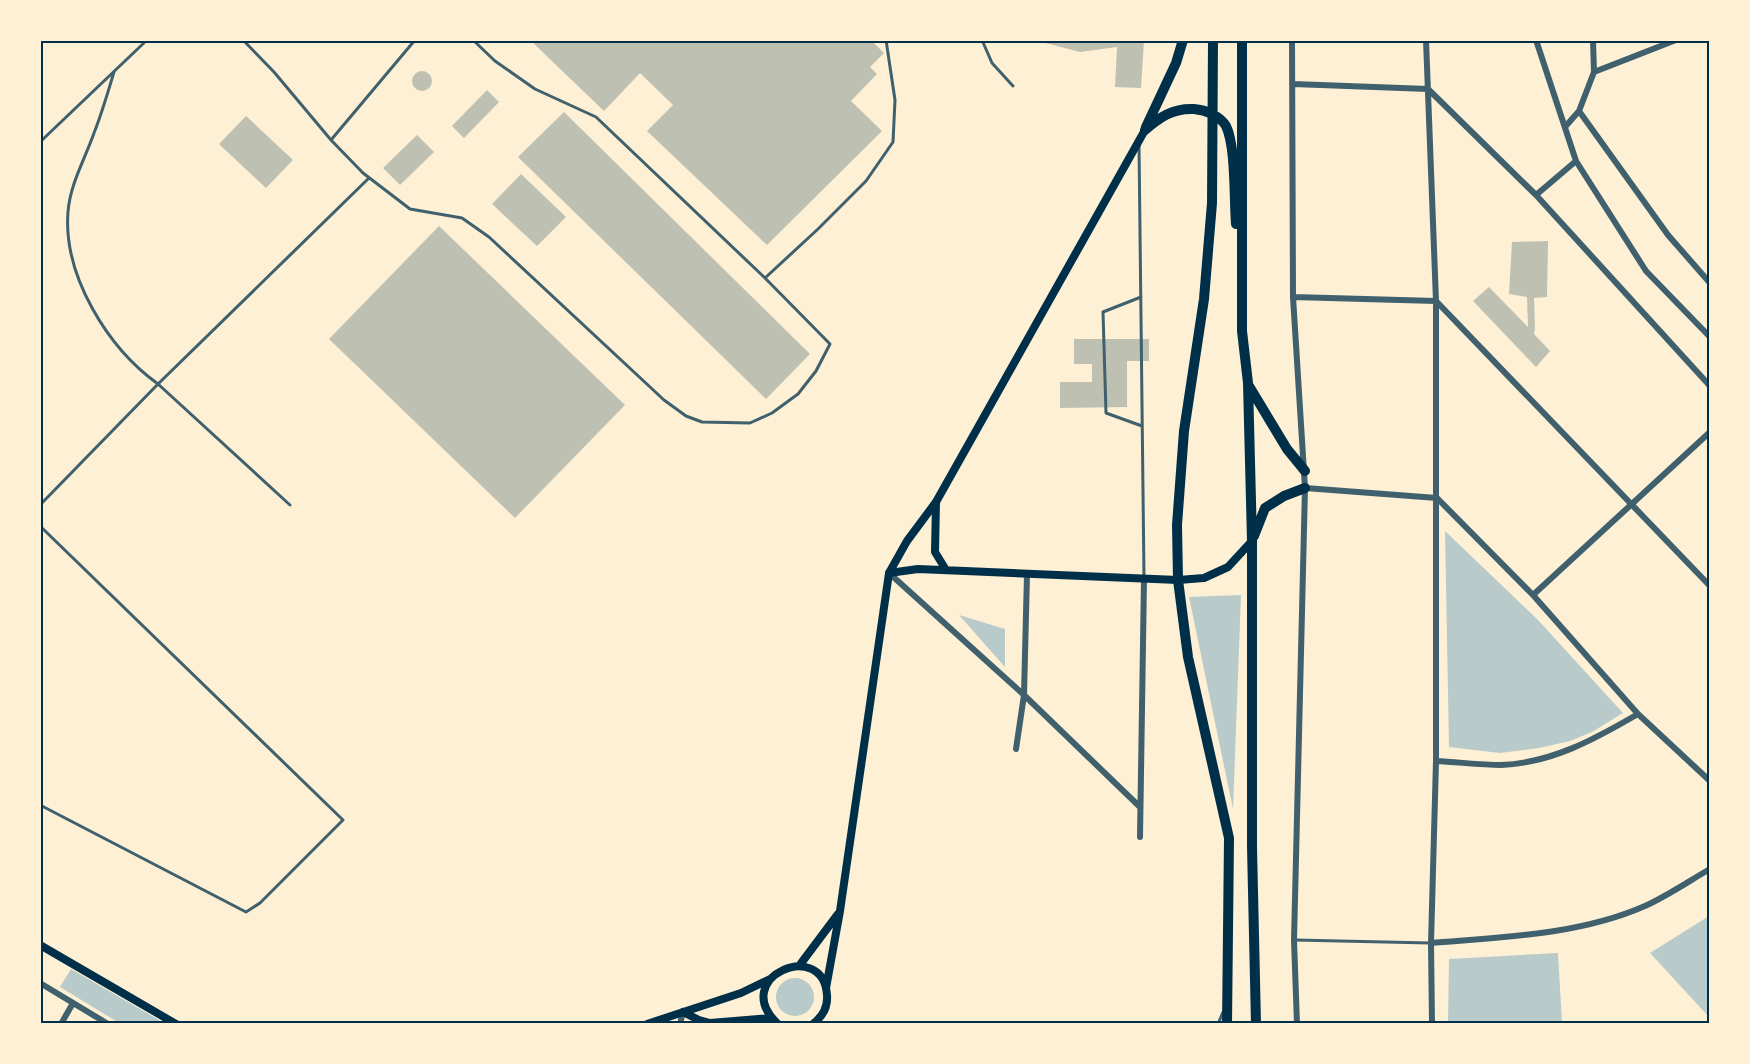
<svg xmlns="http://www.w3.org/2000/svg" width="1750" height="1064" font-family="'DM Sans',sans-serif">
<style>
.green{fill:#b9caca}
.building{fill:#bec0b2}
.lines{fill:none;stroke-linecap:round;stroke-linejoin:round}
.service{stroke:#3f606c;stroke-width:3}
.minor{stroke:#3f606c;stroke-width:6}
.secondary{stroke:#003049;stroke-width:8}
.trunk{stroke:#003049;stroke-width:10}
.neatline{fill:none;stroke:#003049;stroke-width:2}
</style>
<rect width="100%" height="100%" fill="#fdf0d5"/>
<path class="green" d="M 1445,531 L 1538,620 L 1623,713 L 1592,732 L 1570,741 L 1539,748 L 1500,753 L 1449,747 Z
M 1241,595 L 1233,809 L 1189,597 Z
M 959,615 L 1005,629 L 1005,667 Z
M 1709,916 L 1709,1017 L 1650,953 Z
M 1558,953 L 1562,1023 L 1448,1023 L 1449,959 Z
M 71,969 L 164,1023 L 119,1023 L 60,987 Z
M776 997a19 19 0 1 1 38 0a19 19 0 1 1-38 0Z"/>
<path class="building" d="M 530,40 L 871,40 L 884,53 L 870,67 L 877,74 L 851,101 L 882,131 L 767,245 L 647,131 L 673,105 L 640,73 L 604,111 Z
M 1034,40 L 1144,40 L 1141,88 L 1115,87 L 1117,47 L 1080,52 Z
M412 81a10 10 0 1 1 20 0a10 10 0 1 1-20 0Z
M 487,90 L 499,102 L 464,138 L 452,126 Z
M 564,112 L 810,354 L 766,399 L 518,157 Z
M 246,116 L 293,160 L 266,188 L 219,144 Z
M 417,135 L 434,152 L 400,185 L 383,168 Z
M 521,174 L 566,217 L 537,246 L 492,204 Z
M 439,226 L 625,405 L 515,518 L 329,339 Z
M 1548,241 L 1547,297 L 1534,298 L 1535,328 L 1534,334 L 1550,351 L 1536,367 L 1473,301 L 1489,287 L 1528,327 L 1527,297 L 1509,294 L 1512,242 Z
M 1074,339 L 1149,339 L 1149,361 L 1127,361 L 1127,407 L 1060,408 L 1060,382 L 1092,382 L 1092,364 L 1074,364 Z"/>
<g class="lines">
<path class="service" d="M 243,40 L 274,72 L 331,140 L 415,40
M 473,40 L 495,61 L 535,89 L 596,117 L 765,278 L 818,229 L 866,181 L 893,142 L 895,100 L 886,40
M 982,40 L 992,63 L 1013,86
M 114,72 C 108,92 102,113 94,133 C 85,159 70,184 68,212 C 63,276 108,348 158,384 L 290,505
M 331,140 L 363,173 L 410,209 L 462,218 L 489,237 L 664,400 L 686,416 L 702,422 L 750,423 L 772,413 L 798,394 L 816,371 L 830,344 L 765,278
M 40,142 L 147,40
M 1139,145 L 1144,577
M 1141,297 L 1103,312 L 1106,413 L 1142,426
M 40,505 L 158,384 L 369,178
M 40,526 L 343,820 L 260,903 L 246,912 L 40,805
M 1295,940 L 1430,943
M 1218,1024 L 1223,1012"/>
<path class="minor" d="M 1292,40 L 1293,297 L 1305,488 L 1294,940 L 1297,1024
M 1426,40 L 1436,301 L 1436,761 L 1431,943 L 1432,1024
M 1536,40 L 1576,161 L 1646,271 L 1710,337
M 1594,72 L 1676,40
M 1293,84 L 1428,89 L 1536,195 L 1710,386
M 1579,111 L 1594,72 L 1593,40
M 1565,127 L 1579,111 L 1668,235 L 1710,283
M 1536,195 L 1576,161
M 1293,297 L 1436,301 L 1710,586
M 1305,488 L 1437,498 L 1533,595 L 1638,714 L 1710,781
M 889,573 L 1024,695 L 1140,807
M 1533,595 L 1710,432
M 1016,749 L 1024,695 L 1027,574
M 1436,761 C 1458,762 1480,765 1501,765 C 1552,763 1595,739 1638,714
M 1140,837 L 1144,579
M 1431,943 C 1503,937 1579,935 1645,906 C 1667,896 1689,881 1710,869
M 40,983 L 108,1024
M 61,1024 L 73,1003
M 680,1024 L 683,1012"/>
<path class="secondary" d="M 936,502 L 935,552 L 946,570
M 889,573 L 918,569 L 1178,580 L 1204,578 L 1228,567 L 1252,541
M 40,945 L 176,1024
M 799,966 L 838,914
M 826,988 L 840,911 L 889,573 L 907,541 L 936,502 L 1145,130
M 683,1012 L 699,1020 L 710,1023 L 771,1018
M 647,1024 L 741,993 L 770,979
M 778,1024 C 728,978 823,937 827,995 C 828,1007 822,1017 813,1024"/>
<path class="trunk" d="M 1213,40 L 1212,203 L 1204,299 L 1184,431 L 1177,525 L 1178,580 L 1188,657 L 1229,838 L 1227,1024
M 1242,40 L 1242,331 L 1248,383 L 1252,541 L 1252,847 L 1256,1024
M 1146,127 L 1176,63 L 1183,40
M 1145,130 C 1160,117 1173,108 1194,109 C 1206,110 1220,116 1226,126 C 1236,146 1234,200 1236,224
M 1249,386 L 1287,449 L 1305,471
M 1254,536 L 1265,508 L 1284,496 L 1305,488"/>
</g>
<rect width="1750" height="1064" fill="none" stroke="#fdf0d5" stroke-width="84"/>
<rect x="42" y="42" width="1666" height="980" class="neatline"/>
</svg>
